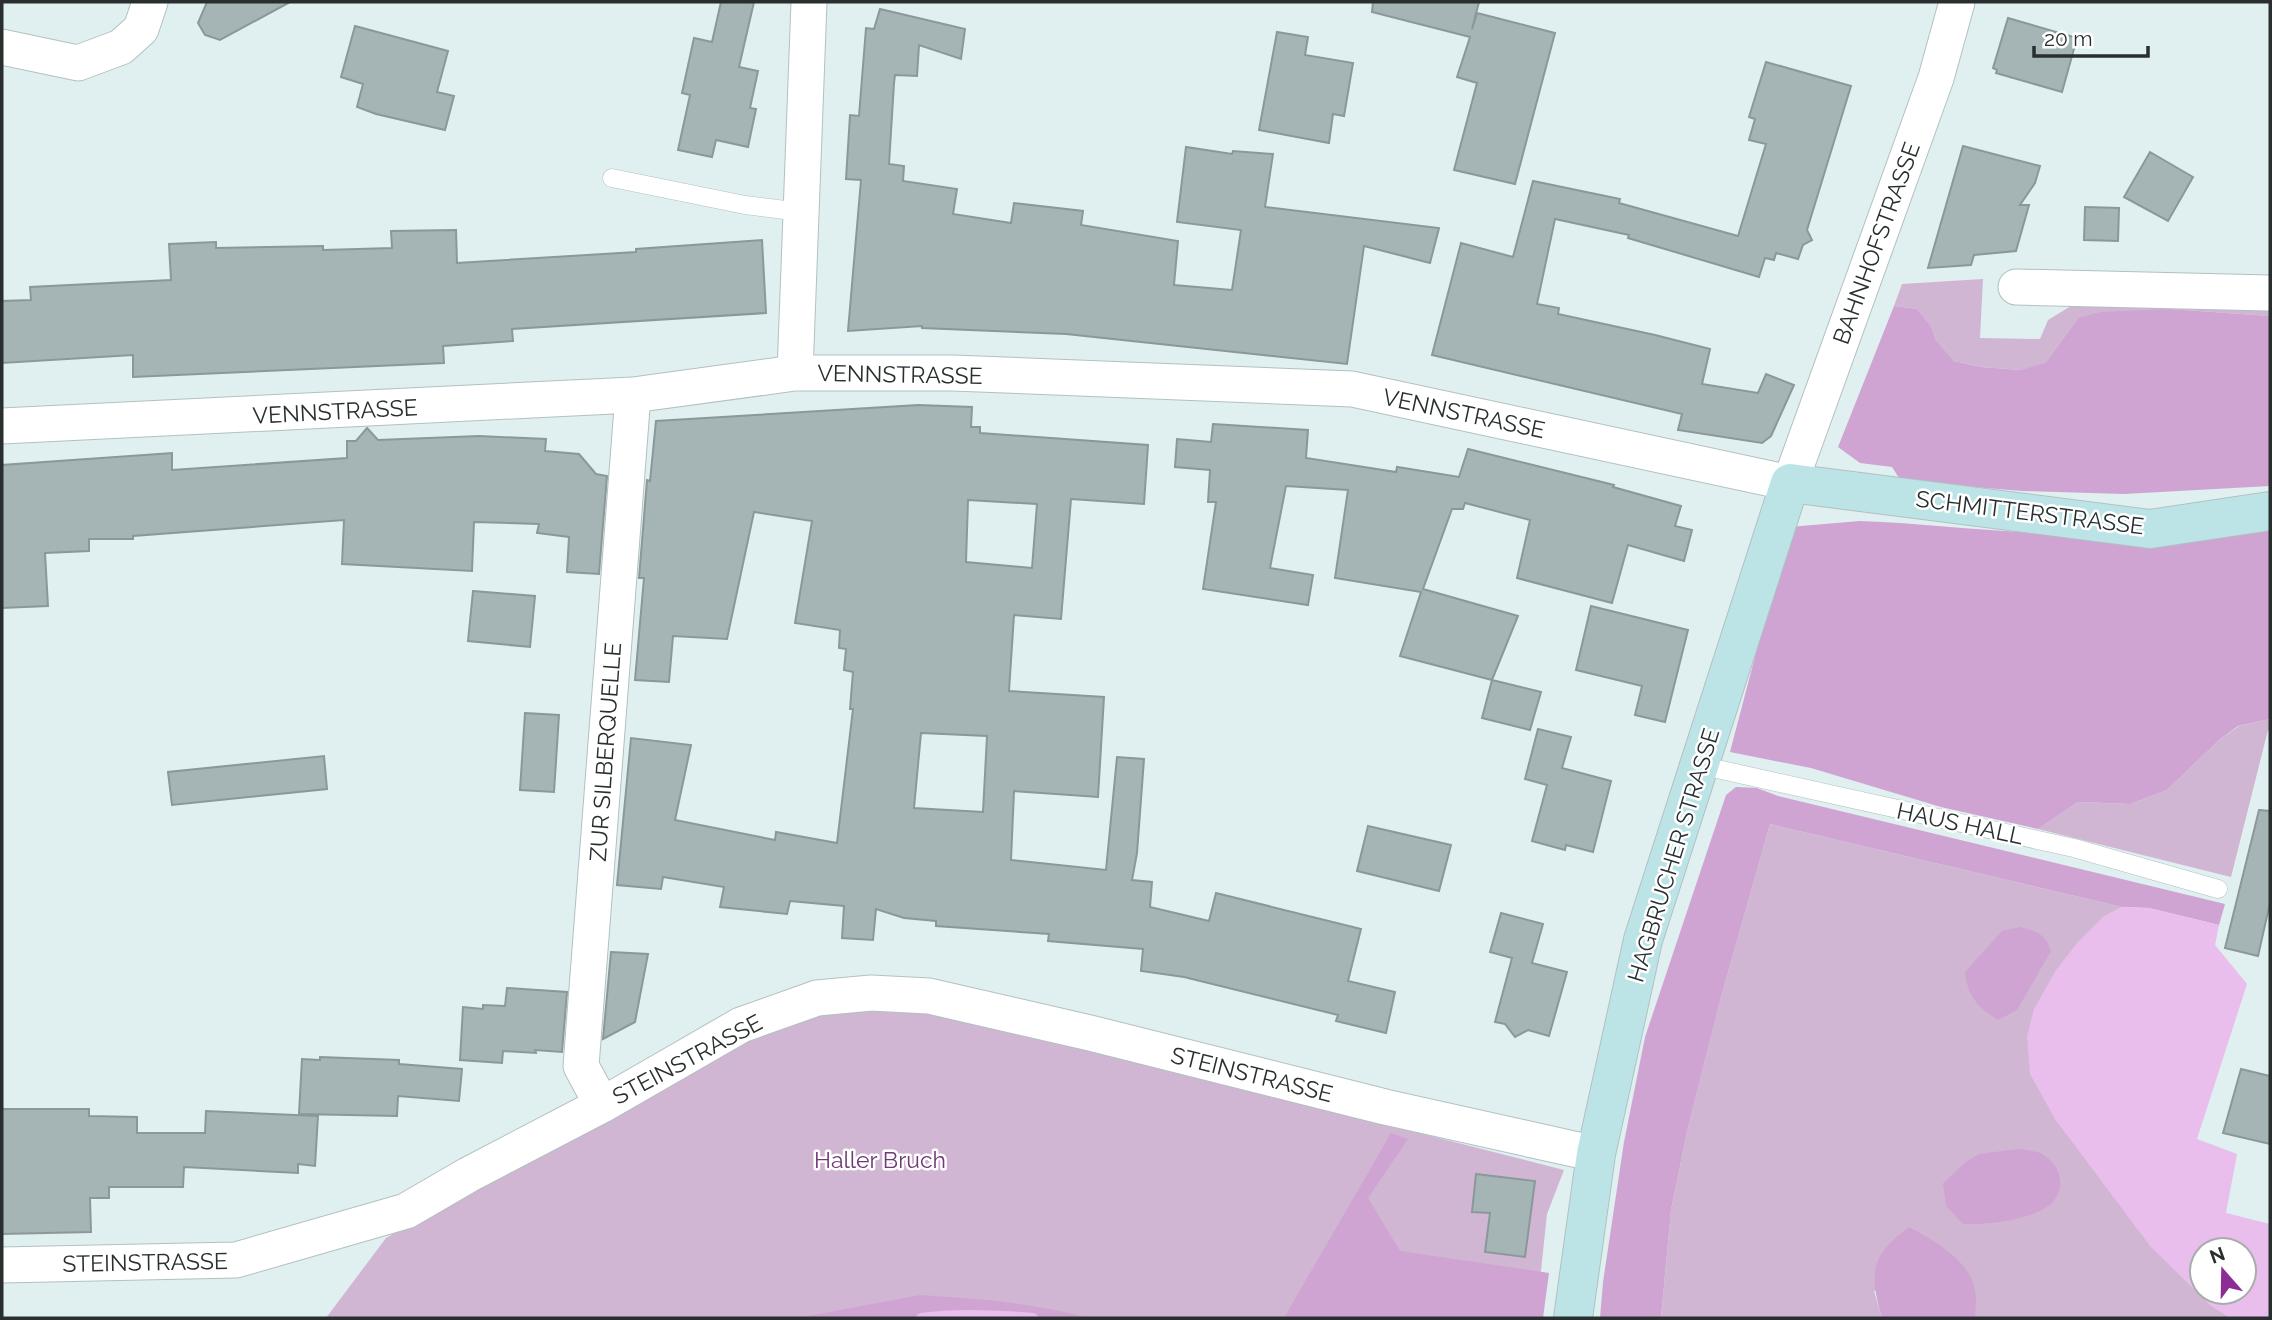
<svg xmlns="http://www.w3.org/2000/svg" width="2272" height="1320" font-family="Raleway,sans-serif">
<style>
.green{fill:#d0b6d2}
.forest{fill:#cfa4d2}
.water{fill:#e9bdec;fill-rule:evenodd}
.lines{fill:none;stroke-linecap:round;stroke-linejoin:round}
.stream{stroke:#e9bdec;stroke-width:10}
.building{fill:#a5b4b5;stroke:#8a9899;stroke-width:2;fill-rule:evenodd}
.lane-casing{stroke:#b2c0c1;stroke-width:19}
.street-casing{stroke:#b2c0c1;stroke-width:37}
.secondary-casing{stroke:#b2c0c1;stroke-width:40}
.lane{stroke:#fff;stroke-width:18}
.street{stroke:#fff;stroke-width:35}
.secondary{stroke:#bce4e7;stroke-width:38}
.labels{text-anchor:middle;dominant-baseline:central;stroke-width:5;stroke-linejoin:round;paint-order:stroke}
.street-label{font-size:23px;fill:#292f2f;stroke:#fff}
.park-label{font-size:23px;fill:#6e3a73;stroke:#fff}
</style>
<rect width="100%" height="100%" fill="#e0eff0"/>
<path class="green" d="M 1983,279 L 1980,338 L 2040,339 L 2048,320 L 2076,303 L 2270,302 L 2270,316 L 2170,309 L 2078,318 L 2046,362 L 2022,370 L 1981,367 L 1954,361 L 1936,340 L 1931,326 L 1917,309 L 1894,306 L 1902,284 Z
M 2270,719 L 2270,730 L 2268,730 L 2231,877 L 2038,829 L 2078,802 L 2130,804 L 2167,790 L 2219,740 L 2239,726 Z
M 1770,824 L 2122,907 L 2103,917 L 2055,1119 L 2089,1162 L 2209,1304 L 2231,1318 L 1975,1318 L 1975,1289 L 1874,1291 L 1882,1318 L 1661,1318 L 1671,1210 L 1687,1132 L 1720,1001 Z
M 878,995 L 1564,1170 L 1547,1214 L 1536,1318 L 326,1318 L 386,1238 L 752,1027 Z"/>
<path class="forest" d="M 1894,306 L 1917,309 L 1931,326 L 1936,340 L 1954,361 L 1981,367 L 2021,370 L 2046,362 L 2078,318 L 2101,312 L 2170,309 L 2270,316 L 2270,486 L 2124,494 L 2022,491 L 1901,481 L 1892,467 L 1860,463 L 1838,447 Z
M 1860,521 C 1924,523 1987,532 2051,533 C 2124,535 2198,528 2270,525 L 2270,719 L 2238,726 L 2219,740 L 2167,790 L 2130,804 L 2078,802 L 2038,829 L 1941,807 L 1811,768 L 1730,752 L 1789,527 Z
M 1736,787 L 1757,788 L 1778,796 L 2225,904 L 2219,925 L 2149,908 L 2122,907 L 1770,824 L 1720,1001 L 1687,1132 L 1671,1210 L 1661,1318 L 1600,1318 L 1603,1282 L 1624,1142 L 1645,1037 L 1726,795 Z
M 2020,927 C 2037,932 2045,933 2051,951 L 2017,1010 L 1998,1020 C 1978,1008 1967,995 1965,972 L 2002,931 Z
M 1391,1133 L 1408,1139 L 1368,1198 L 1400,1251 L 1549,1273 L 1543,1318 L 1284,1318 Z
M 2018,1149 C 2025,1150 2034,1151 2040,1153 C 2062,1163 2068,1192 2048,1206 C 2029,1220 1987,1225 1963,1224 L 1946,1206 L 1943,1183 L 1966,1162 L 1979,1154 Z
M 1909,1227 C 1933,1240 1970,1260 1975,1290 C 1977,1299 1975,1310 1975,1318 L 1882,1318 C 1869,1273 1870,1256 1909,1227 Z
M 920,1295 C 977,1299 1033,1302 1088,1318 L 798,1318 Z"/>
<path class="water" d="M 2122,907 L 2149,908 L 2219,925 L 2215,945 L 2247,984 L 2197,1139 L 2237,1154 L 2226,1213 L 2270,1224 L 2270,1318 L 2230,1318 L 2209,1304 L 2150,1246 L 2055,1119 L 2030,1074 L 2027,1036 L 2034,1009 L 2056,970 L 2078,942 L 2103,917 ZM 2202,1250 L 2244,1250 L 2244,1292 L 2202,1292 Z"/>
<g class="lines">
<path class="stream" d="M 921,1318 C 957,1313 997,1315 1033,1318"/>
</g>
<path class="building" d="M 207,2 L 290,2 L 220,40 L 205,35 L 198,23 Z
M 721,2 L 754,2 L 739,67 L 758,71 L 750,108 L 756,109 L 748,147 L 716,140 L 712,157 L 678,150 L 690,95 L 682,93 L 694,38 L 712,42 Z
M 1373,2 L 1479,2 L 1472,29 L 1477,13 L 1555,33 L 1515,184 L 1454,170 L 1477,83 L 1457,77 L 1470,37 L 1372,12 Z
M 880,9 L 965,29 L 961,59 L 919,45 L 917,76 L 895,75 L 894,83 L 889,164 L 904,166 L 903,181 L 957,189 L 953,214 L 1011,223 L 1014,203 L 1083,211 L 1081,225 L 1178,241 L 1174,285 L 1232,290 L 1241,230 L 1177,222 L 1186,147 L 1232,154 L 1233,151 L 1273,154 L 1265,207 L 1439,228 L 1430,263 L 1364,246 L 1347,364 L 1066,334 L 922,328 L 922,326 L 848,331 L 861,180 L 846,179 L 850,115 L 859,116 L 866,28 L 874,29 Z
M 2008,18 L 2077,38 L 2062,92 L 1996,73 L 1997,70 L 1993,68 Z
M 355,26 L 448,51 L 437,92 L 454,96 L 445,130 L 376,114 L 357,107 L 363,84 L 341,77 Z
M 1277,32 L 1308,37 L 1305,55 L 1353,63 L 1344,116 L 1333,114 L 1329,143 L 1259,130 Z
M 1766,62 L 1851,86 L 1807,230 L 1812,240 L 1803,245 L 1798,259 L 1776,253 L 1774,260 L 1765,258 L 1759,277 L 1628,238 L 1629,235 L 1555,219 L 1537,304 L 1559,308 L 1558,314 L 1655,335 L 1710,349 L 1702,384 L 1758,393 L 1766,374 L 1794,385 L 1771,436 L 1762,443 L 1678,430 L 1682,414 L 1432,355 L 1461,243 L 1513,257 L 1533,181 L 1620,199 L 1619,203 L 1738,236 L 1766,144 L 1749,140 L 1755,119 L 1749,117 Z
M 1963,146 L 2040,166 L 2035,183 L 2020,205 L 2029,205 L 2016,251 L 1974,255 L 1971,265 L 1928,268 Z
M 2150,152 L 2193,177 L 2168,221 L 2124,197 Z
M 2085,207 L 2119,208 L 2118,241 L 2084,240 Z
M 456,230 L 457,263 L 636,252 L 636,249 L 762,240 L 766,313 L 512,329 L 513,341 L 443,346 L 444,363 L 133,377 L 133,355 L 2,363 L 2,301 L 31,300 L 30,287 L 171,280 L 169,244 L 216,242 L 216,248 L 323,246 L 323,250 L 392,248 L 391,231 Z
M 918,405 L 972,407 L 971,427 L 980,427 L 980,433 L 1148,445 L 1144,504 L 1071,499 L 1061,619 L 1014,615 L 1009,691 L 1104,697 L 1098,797 L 1014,791 L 1011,860 L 1106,870 L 1117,757 L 1144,759 L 1137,853 L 1132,880 L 1152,882 L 1150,907 L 1209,921 L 1216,893 L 1361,929 L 1348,981 L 1395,992 L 1386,1033 L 1336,1021 L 1338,1015 L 1184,977 L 1141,971 L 1143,949 L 1048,941 L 1049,934 L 936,926 L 936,921 L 904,918 L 876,909 L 873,940 L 842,938 L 844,906 L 790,901 L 787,914 L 720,907 L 724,887 L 663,877 L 661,889 L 617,885 L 631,738 L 691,745 L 675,820 L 775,840 L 776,832 L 837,843 L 853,709 L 850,709 L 853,672 L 844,670 L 846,649 L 839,648 L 840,630 L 795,623 L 812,521 L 754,512 L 727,639 L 673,636 L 669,682 L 635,680 L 644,578 L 639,578 L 647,480 L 650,481 L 656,421 ZM 968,500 L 1037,504 L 1032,568 L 966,562 ZM 921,733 L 987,736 L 983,812 L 914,808 Z
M 1213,424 L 1308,430 L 1306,458 L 1396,472 L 1397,467 L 1459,477 L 1468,449 L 1614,485 L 1613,487 L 1681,506 L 1675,526 L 1692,530 L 1684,561 L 1628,545 L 1612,603 L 1517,578 L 1530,520 L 1465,503 L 1463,509 L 1452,509 L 1423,589 L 1518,616 L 1492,680 L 1400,656 L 1421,592 L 1335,578 L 1348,490 L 1286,486 L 1270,568 L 1313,575 L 1308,605 L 1203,589 L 1216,502 L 1208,502 L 1210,470 L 1175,467 L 1177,439 L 1211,442 Z
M 367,428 L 378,440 L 479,436 L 546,439 L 545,451 L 579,454 L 596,474 L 607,476 L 599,574 L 567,572 L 569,537 L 537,533 L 539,524 L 474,522 L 472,571 L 342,564 L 344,520 L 133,536 L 133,539 L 89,539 L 89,551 L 45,553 L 48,606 L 2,608 L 2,465 L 172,453 L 172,470 L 347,458 L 347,441 L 356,441 Z
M 473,591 L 535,596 L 530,647 L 468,641 Z
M 1591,606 L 1688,630 L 1665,722 L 1635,715 L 1642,686 L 1576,670 Z
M 1492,680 L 1541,692 L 1530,730 L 1482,718 Z
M 525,713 L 559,715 L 554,792 L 520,790 Z
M 1538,729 L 1571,737 L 1562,768 L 1611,781 L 1593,852 L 1566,845 L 1565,850 L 1532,841 L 1547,785 L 1525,779 Z
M 324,756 L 327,789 L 172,805 L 168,772 Z
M 2259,810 L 2270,811 L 2270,903 L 2258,956 L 2225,948 Z
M 1368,826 L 1451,845 L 1439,891 L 1357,871 Z
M 1501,913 L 1543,924 L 1532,963 L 1567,972 L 1549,1036 L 1528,1030 L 1515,1037 L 1505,1024 L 1495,1022 L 1512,958 L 1490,952 Z
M 611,952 L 648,954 L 635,1022 L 603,1039 Z
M 507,988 L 567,992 L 562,1052 L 535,1050 L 536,1053 L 503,1051 L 502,1063 L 460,1060 L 463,1007 L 483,1009 L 483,1005 L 505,1006 Z
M 320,1057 L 399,1060 L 399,1064 L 462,1069 L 459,1101 L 398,1096 L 397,1116 L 299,1114 L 302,1059 L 320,1060 Z
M 2241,1069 L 2270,1076 L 2270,1144 L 2223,1133 Z
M 2,1109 L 89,1109 L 89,1116 L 137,1117 L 137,1133 L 205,1133 L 206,1111 L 318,1116 L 315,1166 L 298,1164 L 298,1173 L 184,1167 L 183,1187 L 109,1187 L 109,1198 L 90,1198 L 91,1232 L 2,1234 Z
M 1476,1174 L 1535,1181 L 1525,1257 L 1485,1252 L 1490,1213 L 1472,1212 Z"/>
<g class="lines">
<defs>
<path id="lane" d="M 612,178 L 745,205 L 801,212
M 1699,765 L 2074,848 L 2218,889"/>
<path id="street" d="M 2,47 L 78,63 L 121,47 L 141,29 L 150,2
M 2016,287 L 2270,293
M 795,373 L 809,2
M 2,426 L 633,395 L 795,373 L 953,373 L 1352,389 L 1790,483 L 1936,78 L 1957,2
M 602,1105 L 581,1066 L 633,395
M 2,1265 L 236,1260 L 406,1211 L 468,1175 L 602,1105 L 741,1025 L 817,998 L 871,993 L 929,996 L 1090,1033 L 1385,1107 L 1596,1154"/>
<path id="secondary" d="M 1573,1318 L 1596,1154 L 1643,940 L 1790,483 L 2150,529 L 2270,511"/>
</defs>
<use href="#lane" class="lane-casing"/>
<use href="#street" class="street-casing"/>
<use href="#secondary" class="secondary-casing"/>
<use href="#lane" class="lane"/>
<use href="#street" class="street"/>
<use href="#secondary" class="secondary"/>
</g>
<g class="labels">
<g class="street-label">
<text transform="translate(1876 243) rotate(-70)">BAHNHOFSTRASSE</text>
<text transform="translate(900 374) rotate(1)">VENNSTRASSE</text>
<text transform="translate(335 411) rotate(-3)">VENNSTRASSE</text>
<text transform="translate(1464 413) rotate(12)">VENNSTRASSE</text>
<text transform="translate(2030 512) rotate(7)">SCHMITTERSTRASSE</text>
<text transform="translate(605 752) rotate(-86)">ZUR SILBERQUELLE</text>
<text transform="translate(1960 823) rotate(12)">HAUS HALL</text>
<text transform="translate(1673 855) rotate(-73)">HAGBRUCHER STRASSE</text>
<text transform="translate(687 1059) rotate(-28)">STEINSTRASSE</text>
<text transform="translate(1252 1074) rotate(14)">STEINSTRASSE</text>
<text transform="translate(145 1262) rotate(-1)">STEINSTRASSE</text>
</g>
<g class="park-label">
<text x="880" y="1159">Haller Bruch</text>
</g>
</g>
<rect width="2272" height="1320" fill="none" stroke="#292f2f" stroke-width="7"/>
<g transform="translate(2223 1271) rotate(340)"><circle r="33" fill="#ffffff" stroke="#a9acac" stroke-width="2"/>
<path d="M0-5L12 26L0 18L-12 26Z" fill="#8c2d96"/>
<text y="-10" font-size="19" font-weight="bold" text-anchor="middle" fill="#292f2f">N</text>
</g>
<path d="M2034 46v10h114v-10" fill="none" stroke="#292f2f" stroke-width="3.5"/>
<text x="2044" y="46" font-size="21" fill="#292f2f" stroke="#ffffff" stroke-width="5" paint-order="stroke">20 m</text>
</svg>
